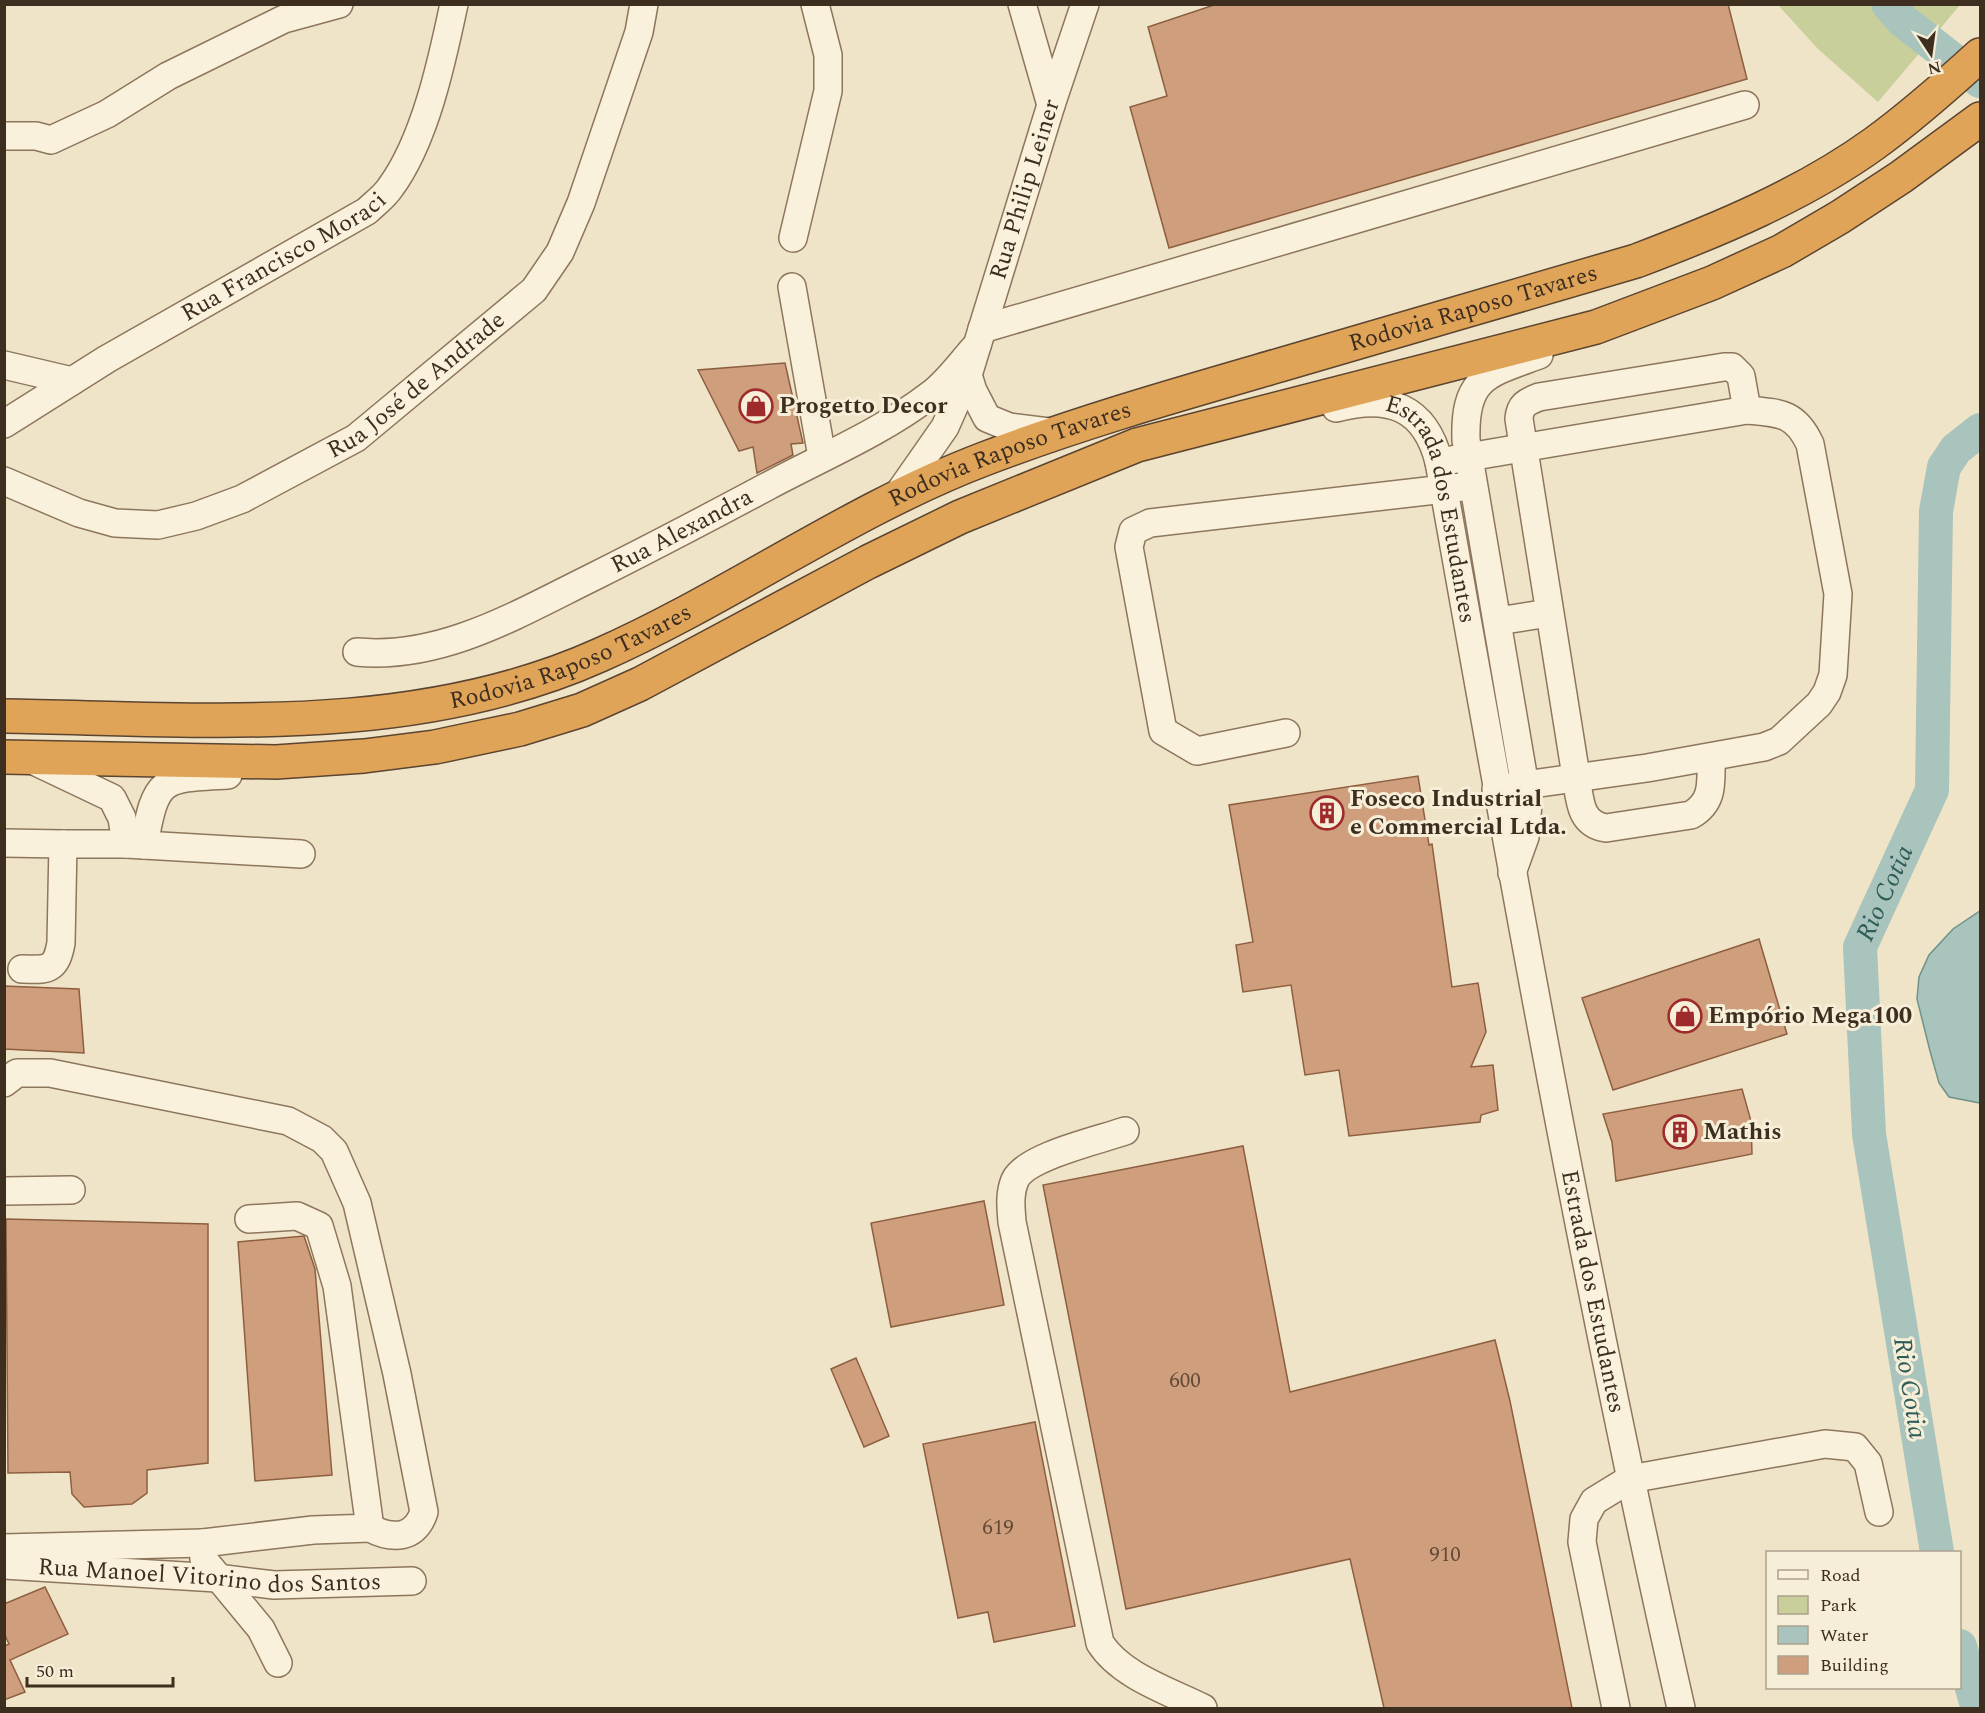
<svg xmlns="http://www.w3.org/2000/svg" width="1985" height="1713" font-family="Spectral,serif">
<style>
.green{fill:#c9cf9b}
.water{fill:#a9c4bc;stroke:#6f938a;stroke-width:1.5}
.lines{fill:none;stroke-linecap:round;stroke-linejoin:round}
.river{stroke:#a9c4bc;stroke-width:34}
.building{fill:#cf9f7d;stroke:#8d5f41;stroke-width:1.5}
.minor-casing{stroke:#8d765c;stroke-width:30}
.highway-casing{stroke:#5b4430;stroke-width:36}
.minor{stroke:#faf1dc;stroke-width:27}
.highway{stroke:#e0a458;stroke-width:33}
.labels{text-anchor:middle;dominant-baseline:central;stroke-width:6;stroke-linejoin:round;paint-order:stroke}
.number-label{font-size:21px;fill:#624a37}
.street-label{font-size:24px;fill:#3d2e20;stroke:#f7eed8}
.poi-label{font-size:24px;font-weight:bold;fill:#3d2e20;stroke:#f7eed8;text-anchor:start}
.water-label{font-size:26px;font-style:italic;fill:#2f5d5a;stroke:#f7eed8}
</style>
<rect width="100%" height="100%" fill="#f0e4c8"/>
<path class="green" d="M 1778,5 L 1960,5 L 1878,102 L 1818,49 Z"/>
<path class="water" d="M 1980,911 L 1980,1103 L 1949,1097 L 1939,1083 L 1930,1051 L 1917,999 L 1919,977 L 1929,955 L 1953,929 Z"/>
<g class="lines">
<g class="river">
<path d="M 1888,4 L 1902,20 L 1980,81"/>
<path id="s1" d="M 1937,1552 L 1869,1134 L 1860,947 L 1932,790 L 1936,511 L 1944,467 L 1956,449 L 1980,430"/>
<path d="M 1960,1646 L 1976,1702 L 1980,1703"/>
</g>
</g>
<path class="building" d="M 1217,4 L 1728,4 L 1747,79 L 1169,248 L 1130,107 L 1167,96 L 1148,27 Z
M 785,363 L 803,443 L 791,444 L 793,455 L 757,473 L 753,447 L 739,451 L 698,370 Z
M 1418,776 L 1429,845 L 1432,844 L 1452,987 L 1478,983 L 1486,1032 L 1471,1067 L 1493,1065 L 1498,1110 L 1481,1115 L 1480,1122 L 1349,1136 L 1339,1070 L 1305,1075 L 1291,985 L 1243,992 L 1236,945 L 1253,942 L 1229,805 Z
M 1759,939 L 1787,1034 L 1613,1090 L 1582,998 Z
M 4,986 L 79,989 L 84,1053 L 4,1049 Z
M 1742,1089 L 1751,1121 L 1752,1154 L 1616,1181 L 1612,1142 L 1603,1114 Z
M 1243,1146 L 1290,1392 L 1495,1340 L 1510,1401 L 1572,1708 L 1384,1708 L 1350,1559 L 1126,1609 L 1043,1185 Z
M 984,1201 L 1004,1305 L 891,1327 L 871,1223 Z
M 6,1219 L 208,1224 L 208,1463 L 147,1470 L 147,1493 L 132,1504 L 84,1507 L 72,1494 L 70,1472 L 8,1473 Z
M 304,1236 L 315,1269 L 332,1475 L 255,1481 L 238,1242 Z
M 856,1358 L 889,1436 L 864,1447 L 831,1369 Z
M 1035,1422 L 1075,1626 L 994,1642 L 988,1612 L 958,1618 L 923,1444 Z
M 45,1587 L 68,1634 L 10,1660 L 25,1692 L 4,1700 L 4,1646 L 9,1644 L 4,1633 L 4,1604 Z"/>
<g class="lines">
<defs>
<g id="minor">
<path d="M 1022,4 L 1051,105"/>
<path d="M 4,136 L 36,136 L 51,140 L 107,114 L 168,76 L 284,19 L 339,4"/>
<path d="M 793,238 L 828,91 L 828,55 L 815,4"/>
<path d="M 792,287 L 822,457"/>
<path d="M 982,329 L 1745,105"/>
<path d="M 4,365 L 72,381"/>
<path d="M 968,375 L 973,391 L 987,418 L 1009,427 L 1057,433"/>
<path id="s2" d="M 1336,408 C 1388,394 1425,406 1439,462 C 1513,878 1587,1295 1681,1708"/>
<path id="s3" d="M 4,424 L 107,359 L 367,211 C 374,204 384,197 390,188 C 425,141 442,61 454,4"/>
<path d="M 1439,462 L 1747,410 C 1779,413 1795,412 1810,444 L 1838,594 L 1833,675 L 1827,692 L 1819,704 L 1779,741 L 1764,747 L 1647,768 L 1496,789"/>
<path id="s4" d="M 4,481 L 79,513 L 115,523 L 158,525 L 196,516 L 242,499 L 356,438 L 534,290 L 560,252 L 581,203 L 639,32 L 644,4"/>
<path id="s5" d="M 894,500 L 945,427 L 968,375 L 1051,105 L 1085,4"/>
<path d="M 1498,621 L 1549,613"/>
<path id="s6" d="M 357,652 C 441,660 518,614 591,578 C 651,548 710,517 768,486 C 822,457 882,432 930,395 C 948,382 962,361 977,345"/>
<path d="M 1286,733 L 1197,751 L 1163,731 L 1129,547 L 1133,531 L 1150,523 L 1462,487"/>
<path d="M 1711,758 C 1711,782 1714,802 1691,815 L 1606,828 C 1579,824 1580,799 1576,776 L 1519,419 C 1520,405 1526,402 1539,397 L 1724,367 L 1732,367 L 1741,376 L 1747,410"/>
<path d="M 32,760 L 112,798 L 122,818 L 126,844"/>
<path d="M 4,843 L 63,844"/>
<path d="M 144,845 C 156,777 161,778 228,775"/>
<path d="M 1512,873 L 1525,837 L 1528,804 L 1466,440 C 1464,377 1487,374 1539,355"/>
<path d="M 22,969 C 47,970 56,971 61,943 L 63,844 L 126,844 L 301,854"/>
<path d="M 4,1083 L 17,1073 L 50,1073 L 288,1121 L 322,1139 L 334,1151 L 357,1203 L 397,1374 L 424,1512 C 415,1539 393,1540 370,1528"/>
<path d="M 1125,1131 C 1100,1140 1026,1156 1015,1180 C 1009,1194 1011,1208 1012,1222 L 1100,1643 C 1121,1676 1169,1691 1203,1708"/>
<path d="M 4,1191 L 71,1190"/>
<path d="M 249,1219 L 297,1216 L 319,1226 L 337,1286 L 370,1528 L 313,1530 L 203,1543 L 204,1560 L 261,1629 L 278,1663"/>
<path d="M 4,1548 L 203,1543"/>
<path id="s7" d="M 4,1565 L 217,1578 L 274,1585 L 412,1581"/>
<path d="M 1616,1708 L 1582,1542 L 1584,1519 L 1594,1501 L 1630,1479 L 1825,1444 L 1855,1447 L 1868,1463 L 1879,1512"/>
</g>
<g id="highway">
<path id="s8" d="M 4,716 C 203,719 413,739 600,655 C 731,597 850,510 984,459 C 1081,422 1180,394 1280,365 C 1399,330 1517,296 1636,261 C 1718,230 1803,195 1875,143 C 1912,116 1946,86 1980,55"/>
<path d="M 4,757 L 276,762 L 364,756 L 435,747 L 520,729 L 582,710 L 640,684 L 868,562 L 960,517 L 1137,445 L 1596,327 L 1712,283 L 1782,251 L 1840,217 L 1901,177 L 1980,119"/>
</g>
</defs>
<use href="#minor" class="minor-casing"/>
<use href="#highway" class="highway-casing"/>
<use href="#minor" class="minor"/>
<use href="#highway" class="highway"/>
</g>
<defs>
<symbol id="shop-ring" viewBox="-11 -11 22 22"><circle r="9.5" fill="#f7eed8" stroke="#9e2a2b" stroke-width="1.5"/><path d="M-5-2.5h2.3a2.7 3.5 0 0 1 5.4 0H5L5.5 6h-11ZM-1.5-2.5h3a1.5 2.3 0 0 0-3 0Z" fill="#9e2a2b"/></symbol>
<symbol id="building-ring" viewBox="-11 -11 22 22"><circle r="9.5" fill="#f7eed8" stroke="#9e2a2b" stroke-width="1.5"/><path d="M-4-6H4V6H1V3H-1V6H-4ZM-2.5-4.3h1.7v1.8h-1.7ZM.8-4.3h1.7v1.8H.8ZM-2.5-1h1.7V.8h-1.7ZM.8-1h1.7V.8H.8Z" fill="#9e2a2b"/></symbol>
</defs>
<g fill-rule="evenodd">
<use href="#shop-ring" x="737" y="387" width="38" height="38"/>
<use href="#building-ring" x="1308" y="794" width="38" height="38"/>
<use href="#shop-ring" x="1666" y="997" width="38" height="38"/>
<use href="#building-ring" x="1661" y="1113" width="38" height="38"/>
</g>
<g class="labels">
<g class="number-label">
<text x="1185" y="1381">600</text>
<text x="998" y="1528">619</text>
<text x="1445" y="1555">910</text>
</g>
<g class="street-label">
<text stroke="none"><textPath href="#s5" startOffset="340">Rua Philip Leiner</textPath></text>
<text stroke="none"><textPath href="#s3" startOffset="326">Rua Francisco Moraci</textPath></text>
<text stroke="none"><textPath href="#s8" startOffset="1548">Rodovia Raposo Tavares</textPath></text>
<text stroke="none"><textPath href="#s4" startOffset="459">Rua José de Andrade</textPath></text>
<text stroke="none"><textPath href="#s8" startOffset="1062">Rodovia Raposo Tavares</textPath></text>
<text stroke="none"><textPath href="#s2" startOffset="174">Estrada dos Estudantes</textPath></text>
<text stroke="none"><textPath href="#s6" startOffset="351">Rua Alexandra</textPath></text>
<text stroke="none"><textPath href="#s8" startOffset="576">Rodovia Raposo Tavares</textPath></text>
<text stroke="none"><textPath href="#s2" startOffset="978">Estrada dos Estudantes</textPath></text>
<text stroke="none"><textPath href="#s7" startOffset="206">Rua Manoel Vitorino dos Santos</textPath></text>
</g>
<g class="poi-label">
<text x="779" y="406">Progetto Decor</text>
<text x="1350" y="799">Foseco Industrial<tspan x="1350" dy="28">e Commercial Ltda.</tspan></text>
<text x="1708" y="1016">Empório Mega100</text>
<text x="1703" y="1132">Mathis</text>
</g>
<g class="water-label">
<text stroke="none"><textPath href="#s1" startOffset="670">Rio Cotia</textPath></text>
<text transform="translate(1910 1388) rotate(81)">Rio Cotia</text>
</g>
</g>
<rect width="1985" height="1713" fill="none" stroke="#3d2e20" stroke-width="12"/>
<rect x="1766" y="1551" width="195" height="138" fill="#f7eed8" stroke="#ada18e" stroke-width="1.5"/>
<rect x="1778" y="1570" width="30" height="9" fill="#faf1dc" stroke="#ada18e" stroke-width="1.5"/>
<text x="1820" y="1581" font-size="18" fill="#3d2e20">Road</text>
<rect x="1778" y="1596" width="30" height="18" fill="#c9cf9b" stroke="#ada18e" stroke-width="1.5"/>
<text x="1820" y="1611" font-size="18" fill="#3d2e20">Park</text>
<rect x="1778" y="1626" width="30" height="18" fill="#a9c4bc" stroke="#ada18e" stroke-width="1.5"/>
<text x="1820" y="1641" font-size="18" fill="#3d2e20">Water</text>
<rect x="1778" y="1656" width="30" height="18" fill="#cf9f7d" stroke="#ada18e" stroke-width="1.5"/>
<text x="1820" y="1671" font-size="18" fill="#3d2e20">Building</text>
<g transform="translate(1931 54) rotate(167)" stroke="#f7eed8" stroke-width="4.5" paint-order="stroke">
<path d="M0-4.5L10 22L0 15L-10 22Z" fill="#3d2e20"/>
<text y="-9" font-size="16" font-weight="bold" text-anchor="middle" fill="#3d2e20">N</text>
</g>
<path d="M27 1677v9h146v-9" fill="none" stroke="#3d2e20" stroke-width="3"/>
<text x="36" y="1677" font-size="18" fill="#3d2e20" stroke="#f7eed8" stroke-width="4.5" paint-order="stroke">50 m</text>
</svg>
